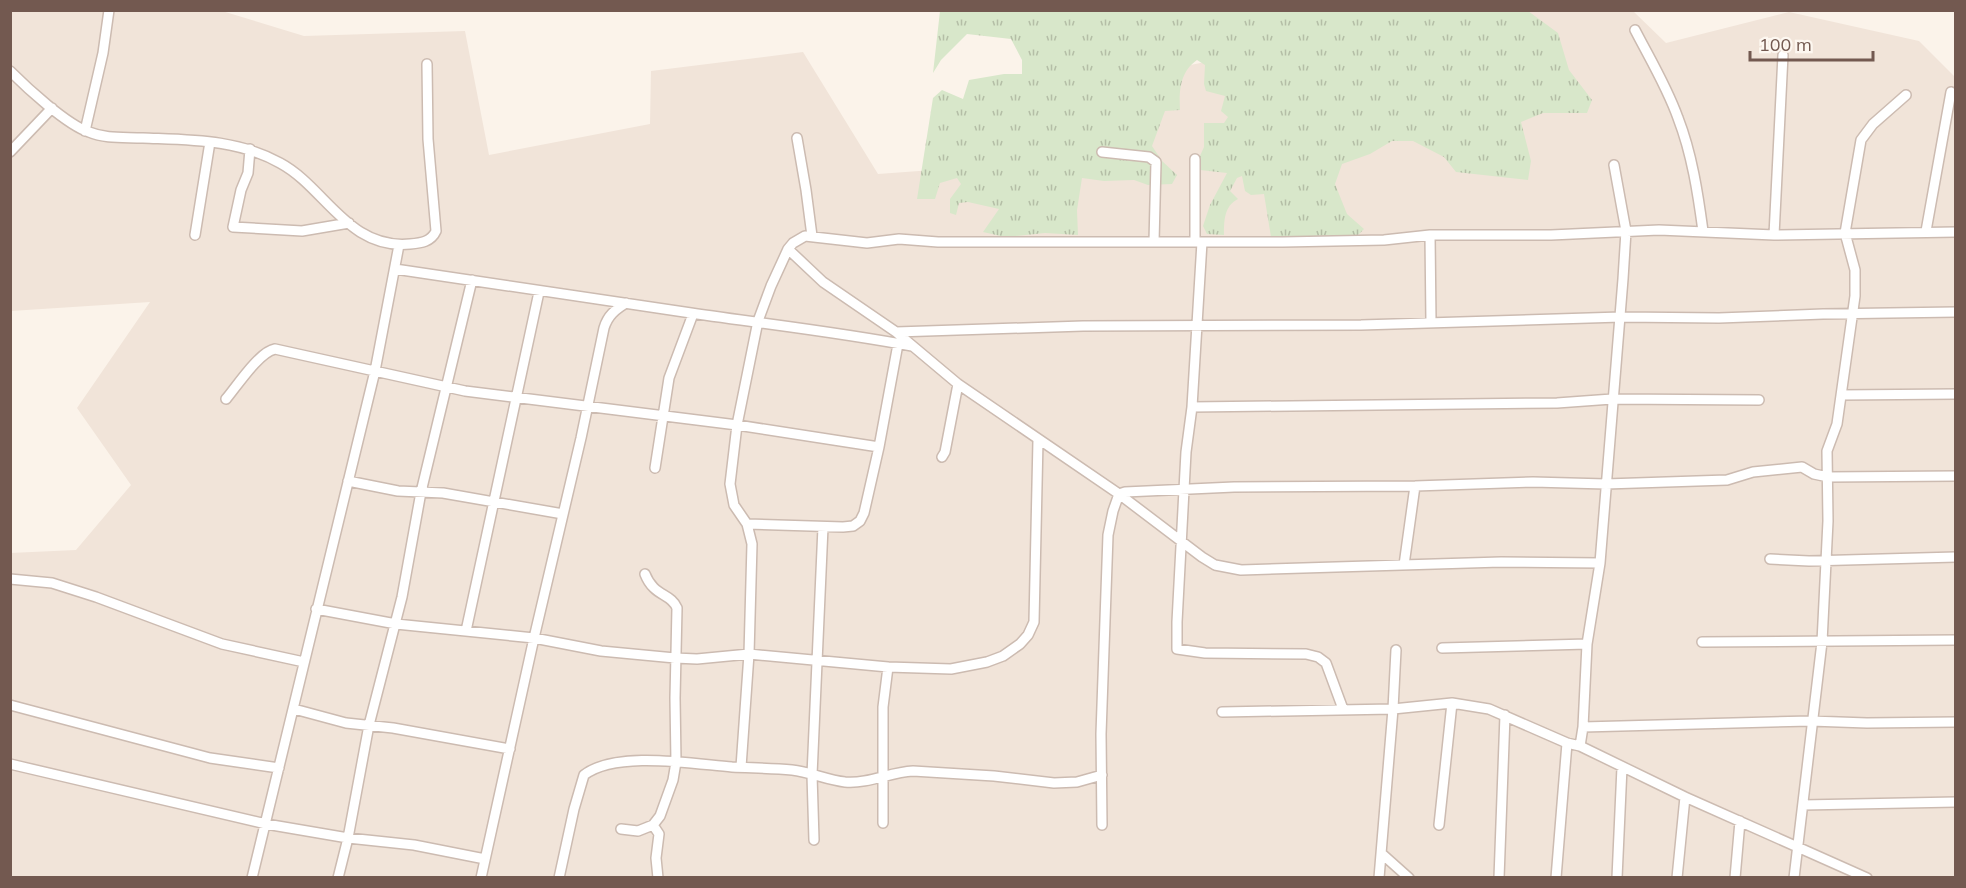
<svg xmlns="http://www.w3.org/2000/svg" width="1966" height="888" font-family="Mulish,sans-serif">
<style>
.residential{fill:#f1e4d9}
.grass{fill:url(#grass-tufts)}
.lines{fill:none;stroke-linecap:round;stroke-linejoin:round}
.minor-casing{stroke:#ccbbb1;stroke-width:12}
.minor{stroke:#fff;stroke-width:9}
</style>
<defs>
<pattern id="grass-tufts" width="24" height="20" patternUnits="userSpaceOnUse" patternTransform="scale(1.5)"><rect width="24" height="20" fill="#d8e7ca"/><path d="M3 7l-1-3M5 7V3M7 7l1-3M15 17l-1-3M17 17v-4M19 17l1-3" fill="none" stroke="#b4bea6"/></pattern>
</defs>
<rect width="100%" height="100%" fill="#fbf3ea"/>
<path class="residential" d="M 11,11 L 222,11 L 304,36 L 465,31 L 489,155 L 650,124 L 651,71 L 803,52 L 878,174 L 1001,165 L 1146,74 L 1413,20 L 1528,11 L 1633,11 L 1666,43 L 1789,12 L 1919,41 L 1955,77 L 1955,877 L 11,877 L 10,553 L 76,550 L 131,485 L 77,408 L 150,302 L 11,311 Z"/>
<path class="grass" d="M 940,11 L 1528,11 L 1558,33 L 1569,70 L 1592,100 L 1587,113 L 1543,113 L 1521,122 L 1531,161 L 1528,180 L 1456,172 L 1444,157 L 1413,141 L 1392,141 L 1370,154 L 1342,164 L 1335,184 L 1347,214 L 1364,229 L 1358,235 L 1271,237 L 1264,194 L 1251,195 L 1245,191 L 1242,176 L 1237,178 L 1230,191 L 1238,199 C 1224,206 1224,221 1224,235 L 1207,234 L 1203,226 L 1210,205 L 1227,173 L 1200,170 L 1199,158 L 1204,147 L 1204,123 L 1224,123 L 1228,117 L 1221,111 L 1225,96 L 1206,91 L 1204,84 L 1205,65 L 1197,60 C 1180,72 1179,90 1180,110 L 1165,111 L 1152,146 L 1162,161 L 1177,175 L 1172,184 L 1148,185 L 1134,180 L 1104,181 L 1082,178 L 1077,210 L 1078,235 L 1045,233 L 1005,237 L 983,232 L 999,209 L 968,202 L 959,203 L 956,215 L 950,213 L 950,199 L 961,184 L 957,178 L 940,183 L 935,199 L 917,199 L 933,98 L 942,90 L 963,99 L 969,80 L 1004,74 L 1022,74 L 1022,60 L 1011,39 L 967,34 L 941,60 L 933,73 Z"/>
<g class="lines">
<defs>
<path id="minor" d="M 1635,30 C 1650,59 1667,87 1678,118 C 1692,154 1698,194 1703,231
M 10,71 C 27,88 67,125 89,132 C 106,139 124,137 143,138 C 190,140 237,139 280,163 C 325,187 348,250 410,244 C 421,243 431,242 436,231 L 428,139 L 427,64
M 85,131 L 103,53 L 109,10
M 797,138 L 806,190 L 812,236
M 250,149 L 248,173 L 241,190 L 233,227 L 302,231 L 349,223
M 10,152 L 52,108
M 1102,152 L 1149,157 L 1156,162 L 1154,242
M 1195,159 L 1195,242
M 1926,231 L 1951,92
M 195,235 L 210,142
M 1430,235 L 1431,322
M 1774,235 L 1783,55
M 1202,242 L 1192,407 L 1186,452 L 1177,622 L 1177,649 L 1205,653 L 1306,654 L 1318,657 L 1326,663 L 1343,709
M 395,269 C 494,284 593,299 691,313 C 765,324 839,332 912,346
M 896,332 L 1083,326 L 1361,325 L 1621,317 L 1719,318 L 1823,314 L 1956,312
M 1841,395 L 1956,394
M 226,399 C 237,386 259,352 275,349 L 465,391 L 737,425 L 879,447
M 1192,407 L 1557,403 L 1612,399 L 1759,400
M 942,457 L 945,452 L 958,384
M 655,468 L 669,378 L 693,314
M 348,481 L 398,491 L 443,493 L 563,514
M 747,524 L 843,527 L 853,526 L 860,521 L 864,513 L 879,447 L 898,344
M 1770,559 L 1809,561 L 1956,557
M 1600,563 L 1501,562 L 1241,570 L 1215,565 L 1202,557 L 1119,494 L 958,384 L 896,332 L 823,282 L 788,249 L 793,243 L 805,236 L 867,243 L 899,239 L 938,242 L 1283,242 L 1384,240 L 1430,235 L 1551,235 L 1659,230 L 1774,235 L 1956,232
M 1404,565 L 1415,486
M 10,579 L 52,583 L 96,597 L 222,644 L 304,662
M 316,609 L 396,624 L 534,638 L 601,651 L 675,658 L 697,659 L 749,654 L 888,667 L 951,669 L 987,662 L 1003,656 L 1020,644 L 1028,635 L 1034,622 L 1038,440
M 466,631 L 539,292
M 1702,642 L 1956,640
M 1442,648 L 1587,644
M 10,705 L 210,758 L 279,768
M 294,709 L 346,723 L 393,728 L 510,749
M 1222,712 L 1393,709 L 1452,703 L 1489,709 L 1567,743 L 1580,746 L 1685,797 L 1867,878
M 1583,727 L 1811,721 L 1867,723 L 1956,722
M 1580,746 L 1583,727 L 1587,644 L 1600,563 L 1623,279 L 1626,231 L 1614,165
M 10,764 L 266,824 L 348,838 L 414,845 L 485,859
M 741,767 L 749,654 L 752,544 L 747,524 L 734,505 L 730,484 L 737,425 L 758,321 L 771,286 L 788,249
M 1803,805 L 1956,802
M 883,823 L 883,707 L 888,667
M 653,825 L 659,834 L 656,858 L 658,878
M 1102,825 L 1101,734 L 1108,535 L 1113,511 L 1119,494 L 1125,492 L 1234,487 L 1415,486 L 1533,482 L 1606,484 L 1727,480 L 1753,472 L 1802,467 L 1814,474 L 1828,477 L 1956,476
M 1439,825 L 1452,703
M 621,829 L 638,831 L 653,825 L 660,816 L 673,780 L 676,762 L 675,698 L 677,608 C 671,593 654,597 645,574
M 814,840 L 812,775 L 823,527
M 1381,853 L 1409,878
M 252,878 L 375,371 L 399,245
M 338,878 L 348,838 L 369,725 L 402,597 L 421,492 L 472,280
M 481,878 L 534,638 L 581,438 L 604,328 C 608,315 615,310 626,303
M 559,878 L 574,809 L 584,775 C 616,750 694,764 732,767 C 752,768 772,768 792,770 C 810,772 827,780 845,782 C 869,784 890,772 913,771 L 994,776 L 1054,783 L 1077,782 L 1102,775
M 1379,878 L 1393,709 L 1396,650
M 1499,878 L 1505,715
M 1556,878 L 1567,743
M 1617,878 L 1622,767
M 1677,878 L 1685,797
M 1735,878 L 1740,821
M 1794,878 L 1822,642 L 1828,521 L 1827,451 L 1837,424 L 1855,296 L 1855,270 L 1845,233 L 1861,140 L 1873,124 L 1906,95"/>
</defs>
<use href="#minor" class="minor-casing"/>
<use href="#minor" class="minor"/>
</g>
<rect width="1966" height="888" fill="none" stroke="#735950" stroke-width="24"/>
<path d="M1750 51v9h123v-9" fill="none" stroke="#735950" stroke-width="3"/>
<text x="1759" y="51" font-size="18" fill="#735950" stroke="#fdf7f0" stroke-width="4.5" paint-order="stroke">100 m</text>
</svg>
